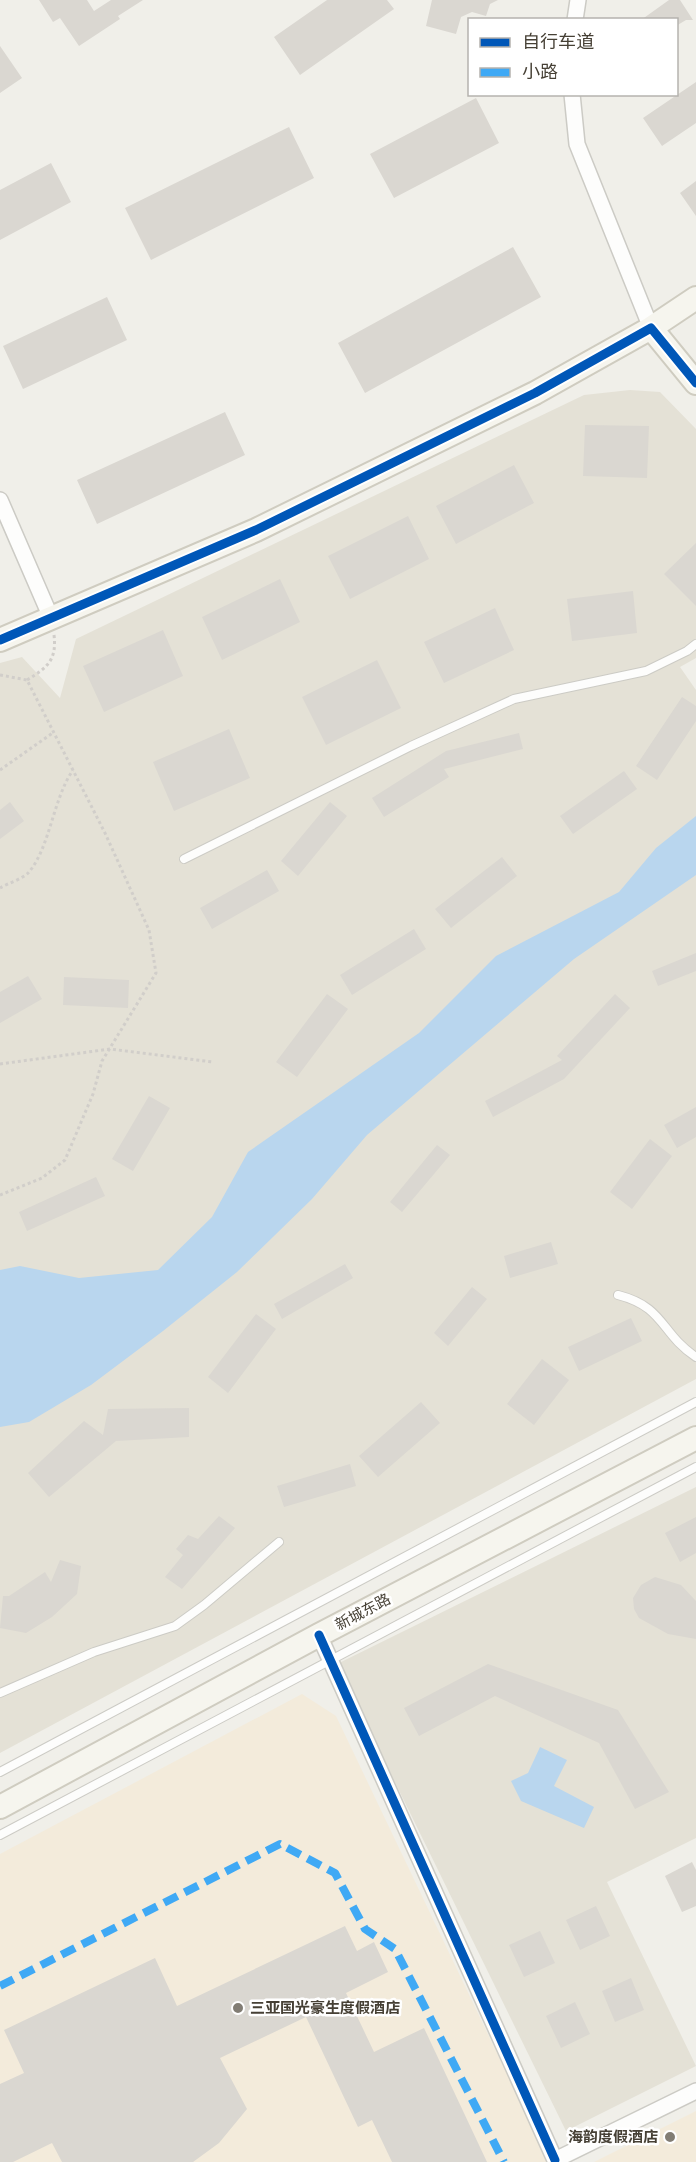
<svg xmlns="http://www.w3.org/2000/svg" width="696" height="2162" font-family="'Nunito Sans','Noto Sans SC',sans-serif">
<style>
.residential{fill:#e4e1d6}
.commercial{fill:#f3ebdb}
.water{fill:#b9d6ee}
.building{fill:#dad7d1}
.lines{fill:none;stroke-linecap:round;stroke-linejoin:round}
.lane-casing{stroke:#cccbc5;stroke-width:10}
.street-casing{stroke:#cccbc5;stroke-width:18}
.secondary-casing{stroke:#cfccc0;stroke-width:26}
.path{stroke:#d1ceca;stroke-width:3;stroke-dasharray:3 3;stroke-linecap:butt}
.lane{stroke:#fdfdfc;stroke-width:8}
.street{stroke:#fdfdfc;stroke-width:15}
.secondary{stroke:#f6f5ee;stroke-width:22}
.quiet{stroke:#3fa9f5;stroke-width:8;stroke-dasharray:15 8;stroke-linecap:butt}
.cycleway-casing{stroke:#fff;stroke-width:13}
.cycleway{stroke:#0057b8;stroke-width:9}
.poi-dot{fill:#827d74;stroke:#fff;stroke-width:2}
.labels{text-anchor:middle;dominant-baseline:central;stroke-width:5;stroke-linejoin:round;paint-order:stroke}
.street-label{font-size:15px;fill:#464035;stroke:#fff}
.poi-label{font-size:15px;font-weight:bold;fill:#464035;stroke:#fff;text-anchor:start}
</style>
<rect width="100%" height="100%" fill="#f0efe9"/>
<path class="residential" d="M 630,390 L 660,392 L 696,429 L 696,658 L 680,667 L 696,690 L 696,1379 L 0,1753 L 0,663 L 22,657 L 60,698 L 76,639 L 584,395 Z
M 696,1487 L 696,1838 L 607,1882 L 696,2066 L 566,2131 L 337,1664 Z"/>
<path class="commercial" d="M 302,1694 L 336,1716 L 549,2162 L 0,2162 L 0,1854 Z
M 696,2111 L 696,2162 L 594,2162 Z"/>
<path class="water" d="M 696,816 L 696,875 L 574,959 L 367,1135 L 312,1199 L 237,1272 L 163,1331 L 91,1385 L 29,1422 L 0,1427 L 0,1270 L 20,1266 L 79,1278 L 158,1270 L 212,1217 L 248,1152 L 419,1033 L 496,956 L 619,892 L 656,848 Z
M 540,1747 L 567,1760 L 554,1786 L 594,1807 L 584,1828 L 521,1801 L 511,1781 L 528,1773 Z"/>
<path class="building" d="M 39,0 L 87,0 L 94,11 L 111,0 L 143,0 L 118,16 L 120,19 L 79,46 L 60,18 L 53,22 Z
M 327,0 L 387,0 L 394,9 L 300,75 L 274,37 Z
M 432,0 L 498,0 L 490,4 L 486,16 L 472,12 L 461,17 L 456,34 L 426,26 Z
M 669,0 L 680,0 L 693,20 L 686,20 L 676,26 L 676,20 L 641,20 Z
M 0,46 L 22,78 L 0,93 Z
M 696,82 L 696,123 L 662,146 L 643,118 Z
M 476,98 L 499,143 L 394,198 L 370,154 Z
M 289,127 L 314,178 L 151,260 L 125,208 Z
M 51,163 L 71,202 L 0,240 L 0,190 Z
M 696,181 L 696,216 L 680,193 Z
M 513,247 L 541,297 L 365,393 L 338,343 Z
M 107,297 L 127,340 L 23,389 L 3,346 Z
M 225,412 L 245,455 L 97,524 L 77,480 Z
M 585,425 L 649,426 L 647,478 L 583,476 Z
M 514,465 L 534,503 L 456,544 L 436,506 Z
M 408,516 L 429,559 L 350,599 L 328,556 Z
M 696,543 L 696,606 L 664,574 Z
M 280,579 L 300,622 L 222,660 L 202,617 Z
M 633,591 L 637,633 L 572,641 L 567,599 Z
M 495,608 L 514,650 L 444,683 L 424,642 Z
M 163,630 L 183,676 L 104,712 L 83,666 Z
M 377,660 L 401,708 L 326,745 L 302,697 Z
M 682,697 L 696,706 L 696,721 L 657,780 L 636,766 Z
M 229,729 L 250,778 L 174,811 L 153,762 Z
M 519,733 L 523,749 L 444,769 L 449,777 L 384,817 L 372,798 L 446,751 Z
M 624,771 L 637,789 L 573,834 L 560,816 Z
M 10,802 L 24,821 L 0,839 L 0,810 Z
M 330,802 L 347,816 L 298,876 L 281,861 Z
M 502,857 L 517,876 L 451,928 L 435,909 Z
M 267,870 L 279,891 L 212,929 L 200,908 Z
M 414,929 L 426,949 L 352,995 L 340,975 Z
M 696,953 L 696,971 L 658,986 L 652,971 Z
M 28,976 L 42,999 L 0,1023 L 0,992 Z
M 64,977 L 129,980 L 128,1008 L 63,1005 Z
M 327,994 L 348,1009 L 297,1077 L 276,1062 Z
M 615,994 L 630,1008 L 564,1079 L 493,1117 L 485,1101 L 562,1060 L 557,1056 Z
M 149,1096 L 170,1108 L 133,1171 L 112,1159 Z
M 696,1107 L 696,1137 L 677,1148 L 664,1125 Z
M 650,1139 L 672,1156 L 632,1209 L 610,1192 Z
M 437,1145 L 450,1155 L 402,1212 L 390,1202 Z
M 96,1177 L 105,1196 L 27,1231 L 19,1212 Z
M 551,1242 L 558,1264 L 510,1278 L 504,1256 Z
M 345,1264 L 353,1278 L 282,1319 L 274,1304 Z
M 472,1287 L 487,1299 L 448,1346 L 434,1333 Z
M 256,1314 L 276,1329 L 228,1393 L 208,1377 Z
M 631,1318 L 642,1341 L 579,1371 L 568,1347 Z
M 542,1359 L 569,1380 L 534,1425 L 507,1404 Z
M 421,1402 L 440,1423 L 378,1477 L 359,1456 Z
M 189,1408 L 189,1437 L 116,1441 L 49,1497 L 28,1473 L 84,1421 L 103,1435 L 108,1409 Z
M 350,1464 L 356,1486 L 284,1507 L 277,1486 Z
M 219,1516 L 235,1528 L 182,1589 L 165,1577 L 183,1555 L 176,1549 L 188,1535 L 198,1539 Z
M 696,1517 L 696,1553 L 680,1562 L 665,1533 Z
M 60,1560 L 81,1566 L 77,1594 L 52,1617 L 26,1633 L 0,1628 L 3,1596 L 9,1596 L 45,1572 L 51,1582 Z
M 655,1577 L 681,1585 L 696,1601 L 696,1639 L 668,1634 L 639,1618 L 634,1609 L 633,1598 L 641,1585 Z
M 488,1664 L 618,1710 L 669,1792 L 635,1809 L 599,1743 L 495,1696 L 419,1736 L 404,1708 Z
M 692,1862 L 696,1870 L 696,1906 L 682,1912 L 665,1876 Z
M 596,1906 L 610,1936 L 580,1950 L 566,1920 Z
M 345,1926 L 357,1951 L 374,1942 L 388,1972 L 346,1993 L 374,2052 L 424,2028 L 487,2162 L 392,2162 L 372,2120 L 358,2127 L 306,2017 L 220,2058 L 247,2109 L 219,2143 L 193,2162 L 62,2162 L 52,2143 L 13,2162 L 0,2162 L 0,2084 L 24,2073 L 4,2030 L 155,1958 L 177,2006 Z
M 540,1931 L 555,1963 L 524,1977 L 509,1945 Z
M 631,1978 L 644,2010 L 615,2022 L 602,1991 Z
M 575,2002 L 590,2034 L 561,2048 L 546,2016 Z"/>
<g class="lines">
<defs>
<path id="lane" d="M 184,859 L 411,746 L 514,699 L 646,671 L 687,651 L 696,644
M 618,1295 C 665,1307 660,1333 696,1357
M 0,1693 L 94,1652 L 175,1626 L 204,1605 L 279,1542
M 0,1772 L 696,1402
M 0,1835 L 696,1467"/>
<path id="street" d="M 575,20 L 578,0
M 572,94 L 577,144 L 651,328
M 0,500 L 52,620
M 319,1635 L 555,2160
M 556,2162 L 555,2160 L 696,2091"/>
<path id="secondary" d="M 651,328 L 696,298
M 0,640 L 256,530 L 535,393 L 651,328 L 696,383
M 0,1807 L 319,1635 L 696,1438"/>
</defs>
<use href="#lane" class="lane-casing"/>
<use href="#street" class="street-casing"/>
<use href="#secondary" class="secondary-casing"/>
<path class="path" d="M 0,675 L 27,680 L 105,833 L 149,930 L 156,973 L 102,1061 L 93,1094 L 65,1160 L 42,1178 L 0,1195
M 27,680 C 47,668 57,660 54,635
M 0,770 L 54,732
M 0,888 C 8,883 23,879 29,872 C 50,847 53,799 73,770
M 0,1064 L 110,1049 L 213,1062"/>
<use href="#lane" class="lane"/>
<use href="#street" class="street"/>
<use href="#secondary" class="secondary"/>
<path class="quiet" d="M 0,1986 L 280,1844 L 335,1873 L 365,1929 L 395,1949 L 504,2162"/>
<defs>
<path id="cycleway" d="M 0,640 L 256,530 L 535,393 L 651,328 L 696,383
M 319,1635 L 555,2160"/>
</defs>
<use href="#cycleway" class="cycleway-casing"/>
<use href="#cycleway" class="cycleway"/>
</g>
<g class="poi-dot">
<circle cx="238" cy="2008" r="6"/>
<circle cx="670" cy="2137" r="6"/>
</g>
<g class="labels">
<g class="street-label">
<text transform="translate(363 1612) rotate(-28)">新城东路</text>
</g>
<g class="poi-label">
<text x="250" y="2008">三亚国光豪生度假酒店</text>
<text x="658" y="2137" text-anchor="end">海韵度假酒店</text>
</g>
</g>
<rect x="468" y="18" width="210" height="78" fill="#ffffff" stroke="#b5b3ae" stroke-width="1.5"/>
<rect x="480" y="38" width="30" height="9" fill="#0057b8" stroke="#b5b3ae" stroke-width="1.5"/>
<text x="522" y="48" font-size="18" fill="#464035">自行车道</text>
<rect x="480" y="68" width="30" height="9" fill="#3fa9f5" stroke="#b5b3ae" stroke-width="1.5"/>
<text x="522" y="78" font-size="18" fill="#464035">小路</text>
</svg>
